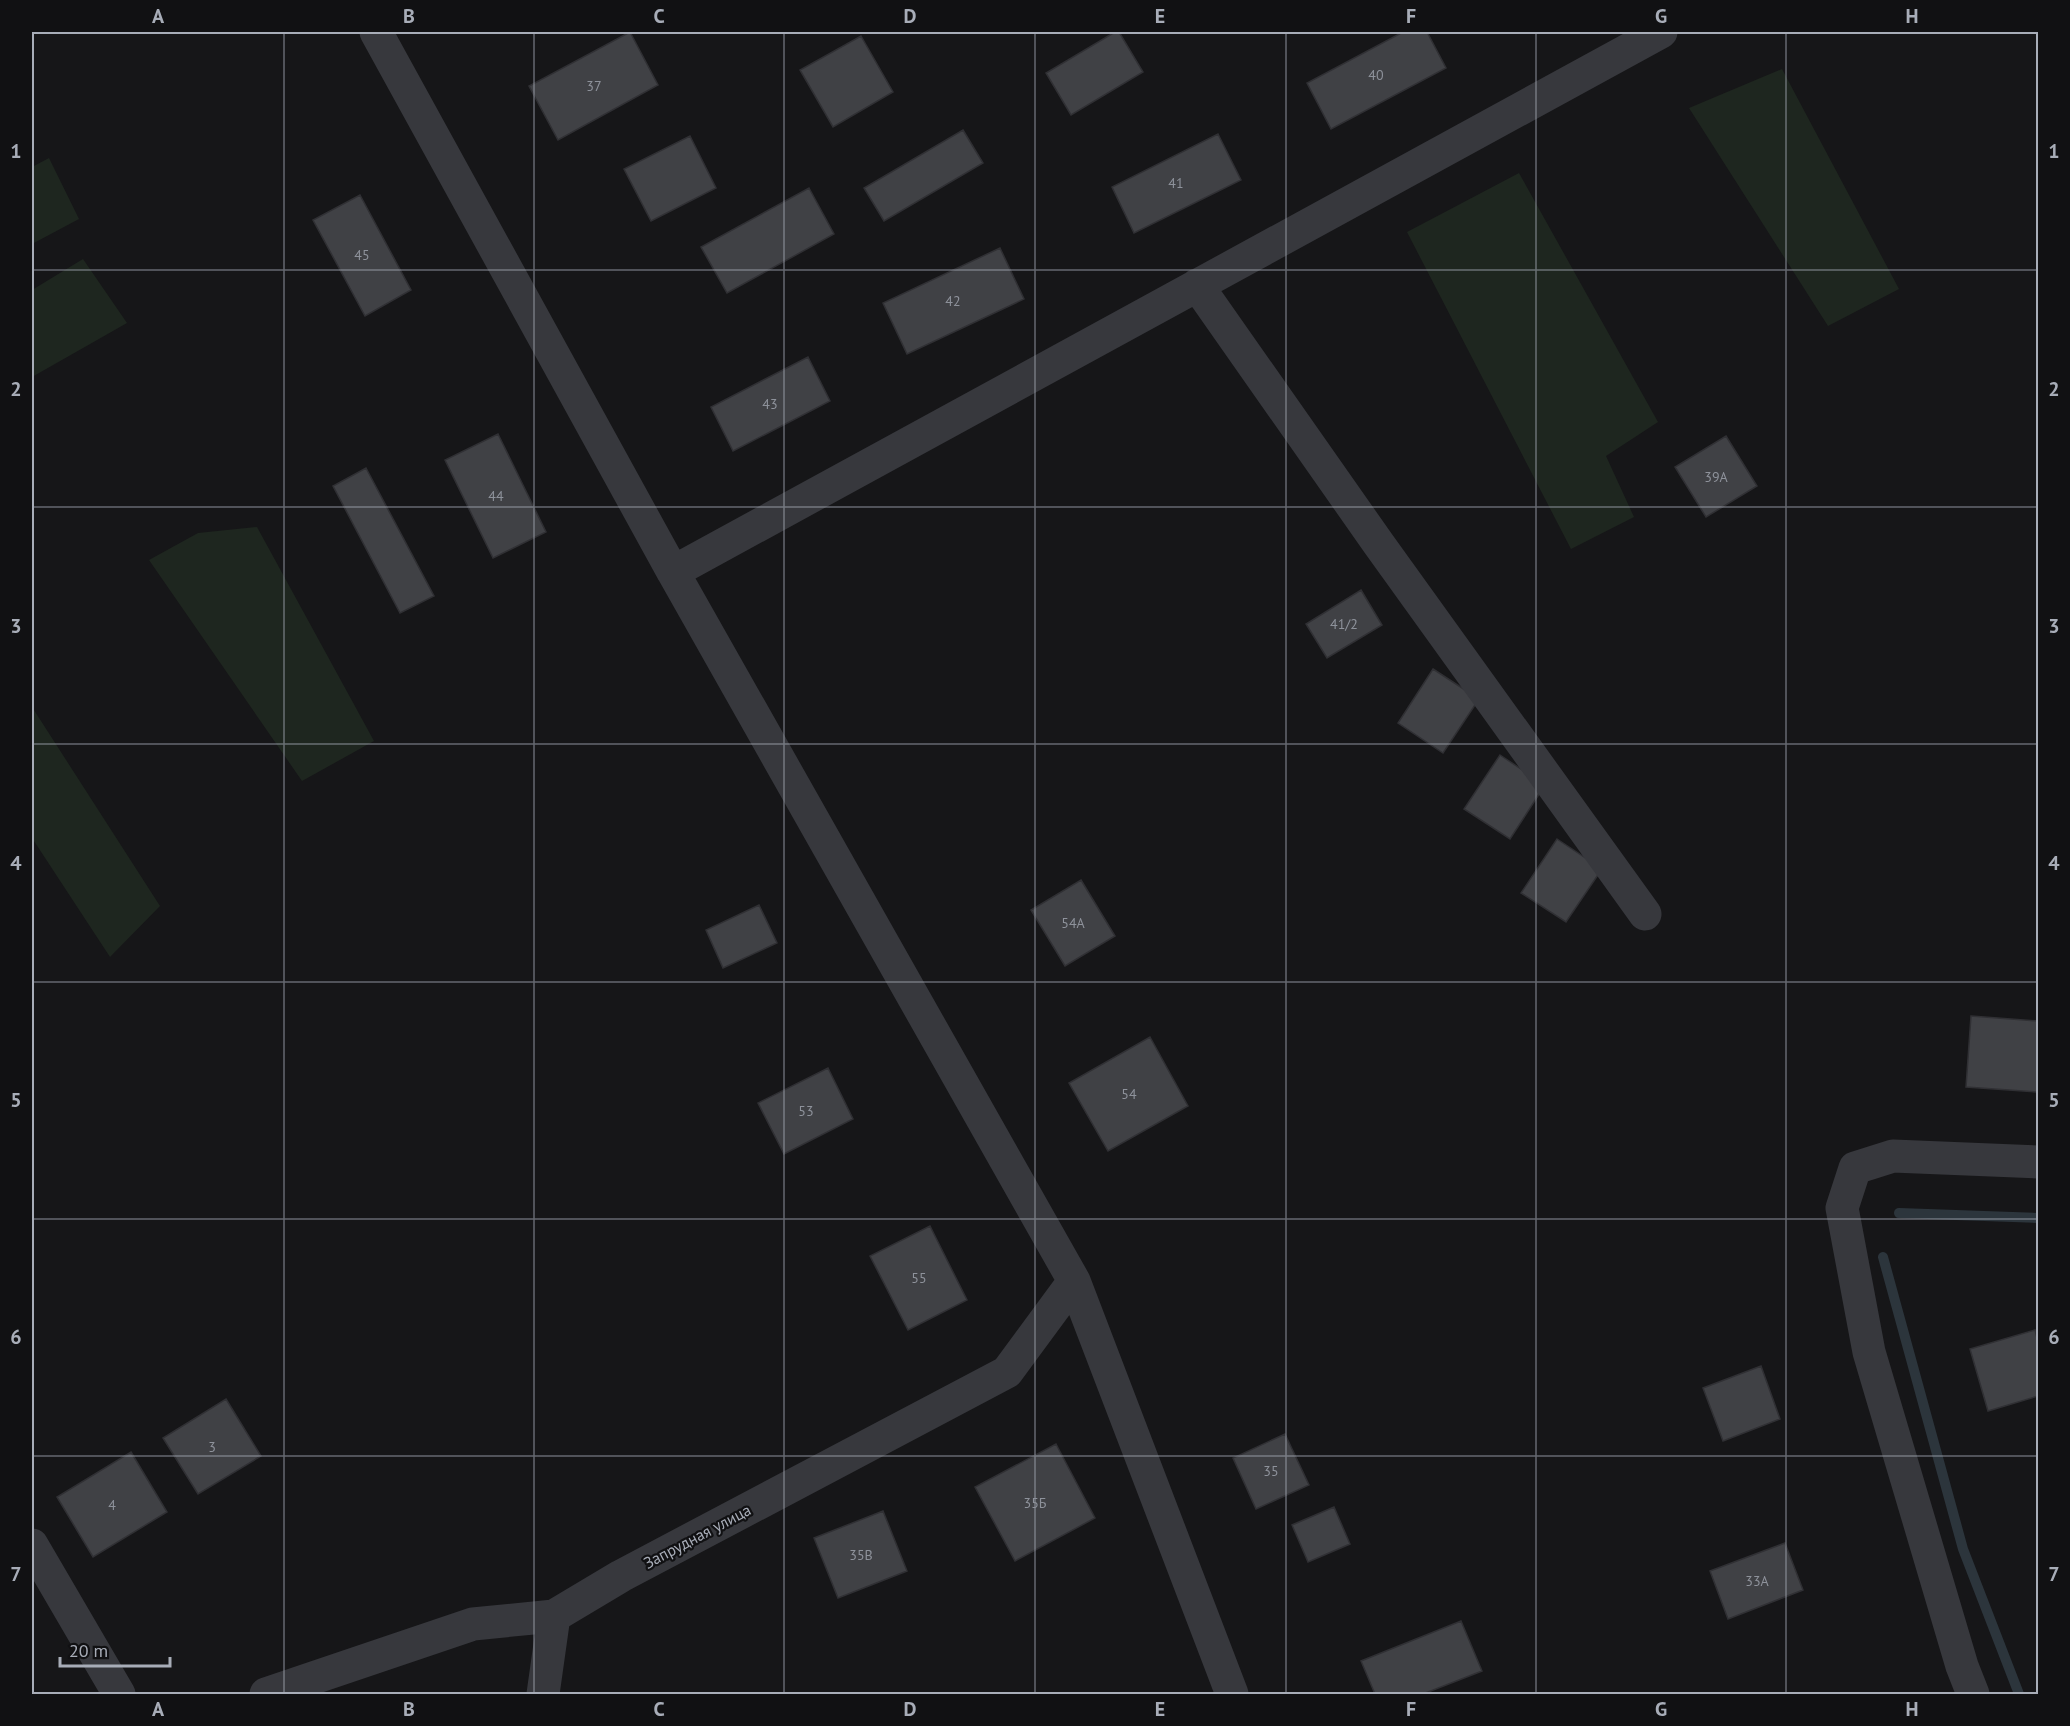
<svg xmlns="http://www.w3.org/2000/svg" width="2070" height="1726" font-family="'PT Sans',sans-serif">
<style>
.green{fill:#1e261f}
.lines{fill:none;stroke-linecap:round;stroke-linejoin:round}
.stream{stroke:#2c353c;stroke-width:10}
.building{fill:#404145;stroke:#303034;stroke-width:1.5}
.minor{stroke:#37383d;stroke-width:33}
.grid{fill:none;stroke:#a8adb8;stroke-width:1.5;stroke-opacity:0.55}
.labels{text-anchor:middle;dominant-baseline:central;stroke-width:4.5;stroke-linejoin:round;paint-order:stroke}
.number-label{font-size:14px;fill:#8e929b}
.street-label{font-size:16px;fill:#a8adb8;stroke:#111113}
.neatline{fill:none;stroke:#a8adb8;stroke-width:2}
.grid-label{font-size:20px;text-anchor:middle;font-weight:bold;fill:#a8adb8}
</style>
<rect width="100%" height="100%" fill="#161618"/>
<path class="green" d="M 1782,69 L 1899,289 L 1828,326 L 1689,108 Z
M 49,158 L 79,219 L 32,244 L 32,167 Z
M 1519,173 L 1658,422 L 1606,456 L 1634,517 L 1571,549 L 1407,232 Z
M 83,259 L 127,323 L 32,377 L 32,290 Z
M 257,527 L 374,741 L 302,781 L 149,560 L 198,533 Z
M 32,707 L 160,906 L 110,957 L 32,838 Z"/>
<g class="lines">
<path class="stream" d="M 1899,1213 L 2038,1218
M 1883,1257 L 1963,1549 L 2019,1694"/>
</g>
<path class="building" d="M 630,32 L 658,85 L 558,140 L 529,86 Z
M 1115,32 L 1119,32 L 1143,72 L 1071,115 L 1046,73 Z
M 1403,32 L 1427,32 L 1446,68 L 1331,129 L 1307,83 Z
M 861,36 L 893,92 L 833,127 L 800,70 Z
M 963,130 L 983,163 L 884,221 L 864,188 Z
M 1218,134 L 1241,180 L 1134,233 L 1112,187 Z
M 690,136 L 716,188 L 651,221 L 624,169 Z
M 809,188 L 834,234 L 727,293 L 701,247 Z
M 360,195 L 411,290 L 365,316 L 313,220 Z
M 1000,248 L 1024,299 L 907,354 L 883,303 Z
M 808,357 L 830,401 L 733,451 L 711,407 Z
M 498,434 L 546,532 L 493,558 L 445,460 Z
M 1726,436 L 1757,486 L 1706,517 L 1675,467 Z
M 366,468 L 434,596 L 400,613 L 333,486 Z
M 1361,590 L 1382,625 L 1327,658 L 1306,624 Z
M 1433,669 L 1479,699 L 1443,753 L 1398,723 Z
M 1500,755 L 1545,785 L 1510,839 L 1464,809 Z
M 1557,839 L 1602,869 L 1566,922 L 1521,893 Z
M 1081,880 L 1115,936 L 1065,966 L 1031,910 Z
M 759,905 L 777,943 L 723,968 L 706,930 Z
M 1971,1016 L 2038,1021 L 2037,1092 L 1966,1087 Z
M 1150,1037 L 1188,1106 L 1108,1151 L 1069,1083 Z
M 828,1068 L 853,1119 L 784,1154 L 758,1103 Z
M 930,1226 L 967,1300 L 908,1330 L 870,1256 Z
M 2035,1330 L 2038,1342 L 2038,1396 L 1988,1411 L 1970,1349 Z
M 1761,1366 L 1780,1419 L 1723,1441 L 1703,1388 Z
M 226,1399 L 261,1456 L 198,1494 L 163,1438 Z
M 1285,1434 L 1309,1485 L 1256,1509 L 1233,1458 Z
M 1056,1444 L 1095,1518 L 1015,1561 L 975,1487 Z
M 131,1452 L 167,1512 L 93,1557 L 57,1497 Z
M 1334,1507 L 1350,1544 L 1308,1562 L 1292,1525 Z
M 883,1511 L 907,1571 L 838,1598 L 814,1538 Z
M 1785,1543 L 1803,1590 L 1728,1619 L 1710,1571 Z
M 1461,1621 L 1482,1671 L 1423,1694 L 1375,1694 L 1361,1661 Z"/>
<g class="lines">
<path class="minor" d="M 376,32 L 673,572
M 1197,285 L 1378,543 L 1645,914
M 32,1545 L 119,1694
M 266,1694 L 473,1624 L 554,1616 L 621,1576 L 1007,1372 L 1074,1281
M 543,1694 L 554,1616
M 1232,1694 L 1074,1281 L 673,572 L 1661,32
M 1973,1694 L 1962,1666 L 1869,1352 L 1842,1208 L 1855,1168 L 1893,1156 L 2038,1162"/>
</g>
<path class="grid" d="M 284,32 L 284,1694M 534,32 L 534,1694M 784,32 L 784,1694M 1035,32 L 1035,1694M 1286,32 L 1286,1694M 1536,32 L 1536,1694M 1786,32 L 1786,1694M 32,270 L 2038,270M 32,507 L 2038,507M 32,744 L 2038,744M 32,982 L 2038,982M 32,1219 L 2038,1219M 32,1456 L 2038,1456"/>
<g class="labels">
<g class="number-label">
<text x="1376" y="75">40</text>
<text x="594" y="86">37</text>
<text x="1176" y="183">41</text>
<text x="362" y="255">45</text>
<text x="953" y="301">42</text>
<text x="770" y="404">43</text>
<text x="1716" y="477">39А</text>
<text x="496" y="496">44</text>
<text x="1344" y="624">41/2</text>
<text x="1073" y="923">54А</text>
<text x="1129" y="1094">54</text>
<text x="806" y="1111">53</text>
<text x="919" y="1278">55</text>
<text x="212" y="1447">3</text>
<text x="1271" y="1471">35</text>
<text x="1035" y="1503">35Б</text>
<text x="112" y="1505">4</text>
<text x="861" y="1555">35В</text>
<text x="1757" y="1581">33А</text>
</g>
<g class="street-label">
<text transform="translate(697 1536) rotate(-28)">Запрудная улица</text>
</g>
</g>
<rect width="2070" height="1726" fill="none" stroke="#111113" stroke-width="66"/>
<path d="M60 1657v9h110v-9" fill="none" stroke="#a8adb8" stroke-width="3"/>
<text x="69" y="1657" font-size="18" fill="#a8adb8" stroke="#111113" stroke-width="4.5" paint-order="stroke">20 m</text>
<rect x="33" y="33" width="2004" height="1660" class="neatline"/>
<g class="grid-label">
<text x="158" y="23">A</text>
<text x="409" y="23">B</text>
<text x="659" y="23">C</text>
<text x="910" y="23">D</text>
<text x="1160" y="23">E</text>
<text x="1411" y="23">F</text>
<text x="1661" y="23">G</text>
<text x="1912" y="23">H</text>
<text x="16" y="158">1</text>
<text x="2054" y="158">1</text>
<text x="16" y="396">2</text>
<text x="2054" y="396">2</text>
<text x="16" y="633">3</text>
<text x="2054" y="633">3</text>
<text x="16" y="870">4</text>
<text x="2054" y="870">4</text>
<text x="16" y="1107">5</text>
<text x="2054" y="1107">5</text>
<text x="16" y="1344">6</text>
<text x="2054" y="1344">6</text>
<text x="16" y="1581">7</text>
<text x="2054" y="1581">7</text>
<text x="158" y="1716">A</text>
<text x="409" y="1716">B</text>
<text x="659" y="1716">C</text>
<text x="910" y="1716">D</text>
<text x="1160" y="1716">E</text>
<text x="1411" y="1716">F</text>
<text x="1661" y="1716">G</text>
<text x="1912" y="1716">H</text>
</g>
</svg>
